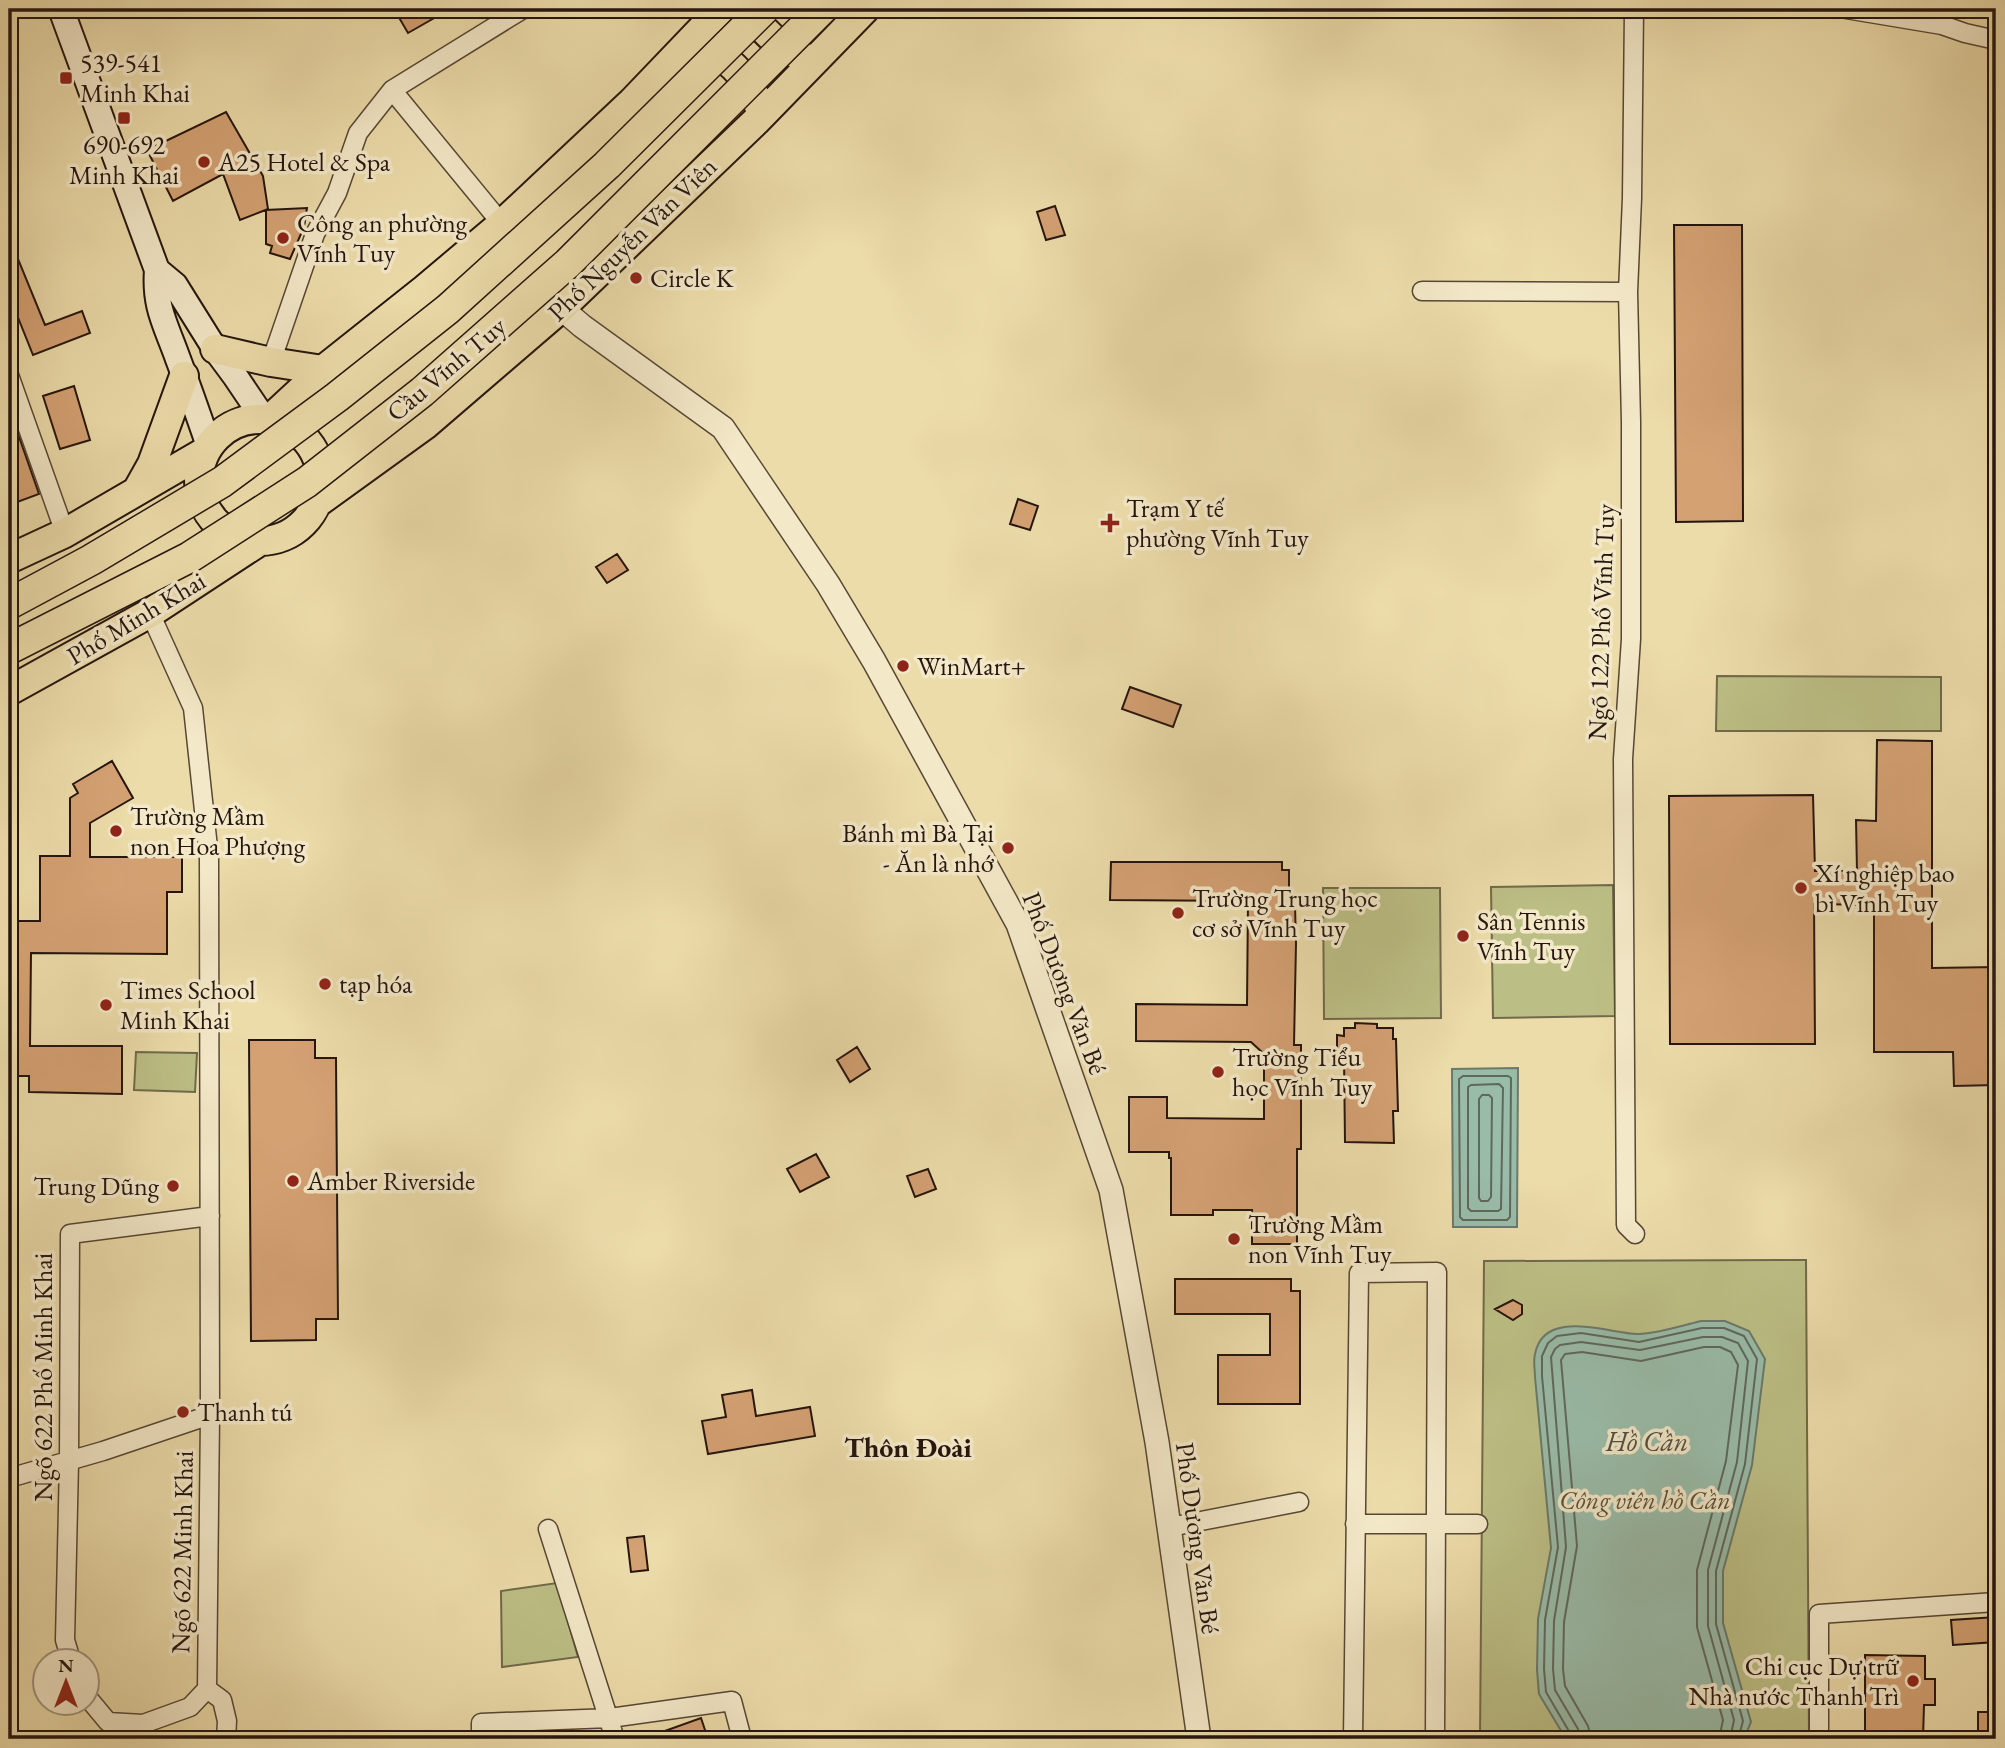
<svg xmlns="http://www.w3.org/2000/svg" width="2005" height="1748" font-family="'EB Garamond',serif">
<style>
.green{fill:#bcbf85;stroke:#706a4a;stroke-width:2}
.water{fill:#99bca9;stroke:#6b796b;stroke-width:2}
.lines{fill:none;stroke-linecap:round;stroke-linejoin:round}
.shore{stroke:#5f685c;stroke-width:2}
.building{fill:#d4a173;stroke:#25150e;stroke-width:2}
.minor-casing{stroke:#574735;stroke-width:21}
.tertiary-casing{stroke:#574735;stroke-width:26}
.secondary-casing{stroke:#25150e;stroke-width:28}
.primary-casing{stroke:#25150e;stroke-width:32}
.minor{stroke:#f3e8c8;stroke-width:18}
.tertiary{stroke:#f3e8c8;stroke-width:23}
.secondary{stroke:#f3e8c8;stroke-width:24}
.primary{stroke:#ecdcaa;stroke-width:28}
.trunk-bridge-casing{stroke:#25150e;stroke-width:33;stroke-linecap:butt}
.trunk-bridge{stroke:#ecdcaa;stroke-width:30}
.poi-dot{fill:#8f2418;stroke:#f3e8c8;stroke-width:2.5}
.labels{text-anchor:middle;dominant-baseline:central;stroke-width:7;stroke-linejoin:round;paint-order:stroke}
.poi-label{font-size:26px;fill:#25150e;stroke:#f3e8c8;text-anchor:start}
.street-label{font-size:26px;fill:#25150e;stroke:#f3e8c8}
.park-label{font-size:26px;font-style:italic;fill:#5a5038;stroke:#f3e8c8}
.water-label{font-size:28px;font-style:italic;fill:#4e4f44;stroke:#f3e8c8}
.neighbourhood-label{font-size:28px;font-weight:bold;fill:#25150e;stroke:#f3e8c8}
</style>
<rect width="100%" height="100%" fill="#ecdcaa"/>
<filter id="stains"><feTurbulence type="fractalNoise" baseFrequency=".00286" numOctaves="4"/><feColorMatrix values="0 0 0 0 .2 0 0 0 0 .09 0 0 0 0 .02 0 0 0 .5 -.17"/></filter>
<radialGradient id="worn" r=".72"><stop offset=".6" stop-color="#630" stop-opacity="0"/><stop offset="1" stop-color="#630" stop-opacity=".3"/></radialGradient>
<path class="green" d="M 1717,676 L 1941,677 L 1941,731 L 1716,731 Z
M 1613,885 L 1615,1016 L 1493,1018 L 1491,887 Z
M 1323,888 L 1440,888 L 1441,1018 L 1324,1019 Z
M 136,1052 L 197,1053 L 195,1092 L 134,1090 Z
M 1806,1260 L 1809,1739 L 1480,1739 L 1484,1261 Z
M 557,1583 L 578,1657 L 502,1667 L 501,1591 Z"/>
<path class="water" d="M 1518,1068 L 1517,1227 L 1453,1227 L 1452,1069 Z
M 1701,1321 L 1725,1321 L 1749,1331 L 1765,1359 L 1752,1465 L 1723,1571 L 1723,1623 L 1751,1722 L 1744,1739 L 1566,1739 L 1539,1694 L 1537,1670 L 1538,1619 L 1551,1548 L 1535,1377 C 1535,1370 1533,1361 1535,1354 C 1544,1308 1607,1333 1637,1334 C 1652,1335 1685,1325 1701,1321 Z"/>
<g class="lines">
<path class="shore" d="M 1463,1076 L 1508,1076 L 1511,1078 L 1510,1217 L 1507,1220 L 1463,1220 L 1460,1217 L 1459,1079 Z
M 1499,1084 L 1503,1088 L 1501,1209 L 1498,1211 L 1471,1211 L 1468,1208 L 1468,1087 L 1471,1085 Z
M 1482,1095 L 1489,1095 L 1492,1098 L 1491,1197 L 1488,1201 L 1481,1201 L 1479,1198 L 1479,1099 Z
M 1571,1739 L 1570,1733 L 1546,1692 L 1544,1669 L 1545,1620 L 1558,1547 L 1542,1376 L 1542,1356 L 1548,1343 L 1557,1336 L 1581,1333 L 1639,1342 L 1702,1328 L 1724,1328 L 1744,1336 L 1757,1359 L 1745,1464 L 1716,1571 L 1716,1624 L 1743,1721 L 1738,1739
M 1580,1739 L 1578,1729 L 1555,1690 L 1553,1669 L 1554,1621 L 1566,1547 L 1551,1357 L 1555,1349 L 1560,1345 L 1581,1342 L 1640,1350 L 1703,1337 L 1722,1337 L 1738,1343 L 1748,1361 L 1737,1462 L 1708,1570 L 1708,1626 L 1734,1720 L 1730,1739
M 1591,1739 L 1588,1726 L 1565,1686 L 1563,1669 L 1564,1622 L 1577,1546 L 1561,1360 L 1565,1354 L 1582,1352 L 1641,1361 L 1704,1347 L 1720,1347 L 1731,1352 L 1738,1365 L 1726,1461 L 1697,1570 L 1697,1627 L 1723,1720 L 1719,1739"/>
</g>
<path class="building" d="M 394,9 L 450,9 L 408,33 Z
M 226,112 L 263,176 L 268,209 L 240,220 L 223,174 L 173,201 L 147,150 Z
M 1055,206 L 1065,235 L 1046,240 L 1037,212 Z
M 307,208 L 304,227 L 290,259 L 270,253 L 272,246 L 266,244 L 266,210 Z
M 1674,225 L 1742,225 L 1743,521 L 1676,522 Z
M 9,237 L 45,325 L 82,311 L 90,333 L 33,355 L 9,295 Z
M 74,386 L 90,440 L 60,449 L 43,396 Z
M 10,411 L 39,494 L 9,505 L 9,412 Z
M 1018,499 L 1038,506 L 1030,530 L 1010,524 Z
M 617,554 L 628,570 L 607,583 L 596,567 Z
M 1130,687 L 1181,705 L 1173,727 L 1122,709 Z
M 1877,740 L 1932,741 L 1932,968 L 1996,967 L 1996,1085 L 1954,1086 L 1953,1052 L 1874,1052 L 1874,905 L 1814,904 L 1815,1044 L 1670,1044 L 1669,796 L 1813,795 L 1815,871 L 1857,871 L 1856,820 L 1876,821 Z
M 112,761 L 133,798 L 90,823 L 90,857 L 182,857 L 182,892 L 167,892 L 167,954 L 31,953 L 30,1046 L 122,1046 L 122,1094 L 29,1092 L 29,1076 L 9,1076 L 9,921 L 40,921 L 40,856 L 70,856 L 70,798 L 78,793 L 73,784 Z
M 1111,862 L 1282,862 L 1282,870 L 1289,870 L 1289,906 L 1295,906 L 1296,943 L 1294,1045 L 1301,1045 L 1301,1149 L 1297,1149 L 1297,1244 L 1252,1244 L 1252,1210 L 1213,1210 L 1213,1215 L 1171,1215 L 1171,1158 L 1169,1158 L 1169,1152 L 1129,1152 L 1129,1097 L 1167,1097 L 1167,1118 L 1264,1119 L 1264,1054 L 1251,1042 L 1136,1041 L 1136,1004 L 1247,1005 L 1248,901 L 1110,900 Z
M 1355,1023 L 1377,1024 L 1377,1028 L 1393,1028 L 1393,1039 L 1396,1039 L 1398,1111 L 1393,1111 L 1394,1143 L 1345,1142 L 1344,1057 L 1337,1057 L 1337,1035 L 1344,1036 L 1344,1028 L 1355,1028 Z
M 249,1040 L 315,1040 L 315,1058 L 336,1058 L 338,1319 L 316,1319 L 316,1340 L 251,1341 Z
M 857,1047 L 870,1069 L 850,1082 L 837,1060 Z
M 816,1154 L 829,1177 L 800,1192 L 787,1169 Z
M 928,1169 L 936,1189 L 915,1197 L 907,1176 Z
M 1175,1279 L 1291,1279 L 1291,1291 L 1300,1291 L 1300,1404 L 1218,1404 L 1218,1355 L 1270,1355 L 1270,1314 L 1175,1314 Z
M 1513,1300 L 1522,1305 L 1522,1314 L 1513,1320 L 1495,1309 Z
M 752,1390 L 756,1416 L 810,1407 L 815,1436 L 708,1454 L 702,1421 L 726,1417 L 722,1395 Z
M 644,1536 L 648,1570 L 631,1572 L 627,1538 Z
M 1996,1617 L 1996,1642 L 1953,1645 L 1951,1620 Z
M 1865,1655 L 1925,1656 L 1925,1679 L 1935,1679 L 1935,1705 L 1924,1705 L 1923,1739 L 1865,1739 Z
M 1978,1712 L 1996,1712 L 1996,1739 L 1978,1739 Z
M 701,1718 L 708,1739 L 648,1739 L 648,1737 Z"/>
<g class="lines">
<defs>
<path id="minor" d="M 1634,9 L 1632,198 L 1628,292 L 1631,422 L 1631,639 L 1623,759 L 1626,1225 L 1635,1234
M 1846,9 L 1942,25 L 1965,33 L 1996,40
M 392,90 L 502,224
M 1422,291 L 1628,292
M 271,362 L 315,234 L 337,193 L 358,133 L 392,90 L 523,9
M 9,375 L 65,533
M 150,613 L 193,708 L 209,857 L 210,1415 L 207,1689
M 9,1478 L 103,1451 L 210,1415
M 1355,1524 L 1478,1524
M 1170,1527 L 1299,1502
M 548,1529 L 615,1739
M 71,1660 L 65,1640 L 69,1462 L 70,1234 L 210,1216
M 207,1689 L 222,1700 L 227,1721 L 226,1739
M 88,1698 L 108,1722 L 143,1724 L 190,1707 L 207,1689
M 481,1739 L 481,1723 L 610,1718 L 732,1701 L 742,1739
M 1353,1739 L 1359,1273 L 1437,1272 L 1435,1739
M 1819,1739 L 1819,1614 L 1996,1602"/>
<path id="tertiary" d="M 561,308 L 582,326 L 723,428 L 828,584 L 874,661 L 1018,924 L 1111,1190 L 1157,1442 L 1199,1739"/>
<path id="secondary" d="M 61,9 L 157,270 C 154,307 166,325 178,359 C 189,388 199,417 209,446
M 157,270 L 175,285 L 215,349 L 235,376 L 264,419"/>
<path id="primary" d="M 745,9 C 762,28 779,49 804,57
M 696,46 C 723,50 750,79 758,104
M 215,349 L 271,362 L 323,370
M199 480a61 61 0 1 1 122 0a61 61 0 1 1-122 0Z
M 269,420 L 323,370 L 425,289 L 502,224 L 632,102 L 721,9
M 138,489 L 152,464 L 184,376
M 317,503 L 425,425 L 561,308 L 756,121 L 865,9
M 9,559 L 65,533 L 206,451
M 9,691 L 150,613 L 260,541"/>
</defs>
<use href="#minor" class="minor-casing"/>
<use href="#tertiary" class="tertiary-casing"/>
<use href="#secondary" class="secondary-casing"/>
<use href="#primary" class="primary-casing"/>
<use href="#minor" class="minor"/>
<use href="#tertiary" class="tertiary"/>
<use href="#secondary" class="secondary"/>
<use href="#primary" class="primary"/>
<defs>
<path id="trunk-bridge" d="M 9,604 L 91,560 L 222,482 L 337,397 L 448,309 L 607,165 L 764,9
M 9,649 L 190,557 L 307,482 L 422,392 L 568,263 L 822,9"/>
</defs>
<use href="#trunk-bridge" class="trunk-bridge-casing"/>
<use href="#trunk-bridge" class="trunk-bridge"/>
</g>
<g class="poi-dot">
<rect x="59" y="71" width="14" height="14" rx="3.5"/>
<rect x="117" y="111" width="14" height="14" rx="3.5"/>
<circle cx="204" cy="162" r="7"/>
<circle cx="283" cy="238" r="7"/>
<circle cx="636" cy="278" r="7"/>
<path d="M1106.5 512.5h7v7h7v7h-7v7h-7v-7h-7v-7h7z"/>
<circle cx="903" cy="666" r="7"/>
<circle cx="116" cy="831" r="7"/>
<circle cx="1008" cy="848" r="7"/>
<circle cx="1801" cy="888" r="7"/>
<circle cx="1178" cy="913" r="7"/>
<circle cx="1463" cy="936" r="7"/>
<circle cx="325" cy="984" r="7"/>
<circle cx="106" cy="1005" r="7"/>
<circle cx="1218" cy="1072" r="7"/>
<circle cx="293" cy="1181" r="7"/>
<circle cx="173" cy="1186" r="7"/>
<circle cx="1234" cy="1239" r="7"/>
<circle cx="183" cy="1412" r="7"/>
<circle cx="1913" cy="1681" r="7"/>
</g>
<g class="labels">
<g class="poi-label">
<text x="80" y="63">539-541<tspan x="80" dy="30">Minh Khai</tspan></text>
<text x="124" y="145" text-anchor="middle">690-692<tspan x="124" dy="30">Minh Khai</tspan></text>
<text x="218" y="162">A25 Hotel &amp; Spa</text>
<text x="297" y="223">Công an phường<tspan x="297" dy="30">Vĩnh Tuy</tspan></text>
<text x="650" y="278">Circle K</text>
<text x="1126" y="508">Trạm Y tế<tspan x="1126" dy="30">phường Vĩnh Tuy</tspan></text>
<text x="917" y="666">WinMart+</text>
<text x="130" y="816">Trường Mầm<tspan x="130" dy="30">non Hoa Phượng</tspan></text>
<text x="994" y="833" text-anchor="end">Bánh mì Bà Tại<tspan x="994" dy="30">- Ăn là nhớ</tspan></text>
<text x="1815" y="873">Xí nghiệp bao<tspan x="1815" dy="30">bì Vĩnh Tuy</tspan></text>
<text x="1192" y="898">Trường Trung học<tspan x="1192" dy="30">cơ sở Vĩnh Tuy</tspan></text>
<text x="1477" y="921">Sân Tennis<tspan x="1477" dy="30">Vĩnh Tuy</tspan></text>
<text x="339" y="984">tạp hóa</text>
<text x="120" y="990">Times School<tspan x="120" dy="30">Minh Khai</tspan></text>
<text x="1232" y="1057">Trường Tiểu<tspan x="1232" dy="30">học Vĩnh Tuy</tspan></text>
<text x="307" y="1181">Amber Riverside</text>
<text x="159" y="1186" text-anchor="end">Trung Dũng</text>
<text x="1248" y="1224">Trường Mầm<tspan x="1248" dy="30">non Vĩnh Tuy</tspan></text>
<text x="197" y="1412">Thanh tú</text>
<text x="1899" y="1666" text-anchor="end">Chi cục Dự trữ<tspan x="1899" dy="30">Nhà nước Thanh Trì</tspan></text>
</g>
<g class="street-label">
<text transform="translate(632 239) rotate(-44)">Phố Nguyễn Văn Viên</text>
<text transform="translate(446 369) rotate(-40)">Cầu Vĩnh Tuy</text>
<text transform="translate(136 618) rotate(-31)">Phố Minh Khai</text>
<text transform="translate(1601 622) rotate(-88)">Ngõ 122 Phố Vĩnh Tuy</text>
<text transform="translate(1065 983) rotate(69)">Phố Dương Văn Bé</text>
<text transform="translate(43 1377) rotate(-90)">Ngõ 622 Phố Minh Khai</text>
<text transform="translate(1198 1538) rotate(82)">Phố Dương Văn Bé</text>
<text transform="translate(182 1552) rotate(-89)">Ngõ 622 Minh Khai</text>
</g>
<g class="park-label">
<text x="1645" y="1500">Công viên hồ Cần</text>
</g>
<g class="water-label">
<text x="1647" y="1441">Hồ Cần</text>
</g>
<g class="neighbourhood-label">
<text x="908" y="1447">Thôn Đoài</text>
</g>
</g>
<rect width="2005" height="1748" fill="none" stroke="#ecdcaa" stroke-width="35"/>
<rect x="10" y="10" width="1984" height="1727" fill="none" stroke="#25150e" stroke-width="3.5"/>
<rect x="18" y="18" width="1970" height="1713" fill="none" stroke="#25150e" stroke-width="2"/>
<g transform="translate(66 1682)"><circle r="33" fill="#f3e8c8" stroke="#a1947e" stroke-width="2"/>
<path d="M0-5L12 26L0 18L-12 26Z" fill="#8f2418"/>
<text y="-10" font-size="19" font-weight="bold" text-anchor="middle" fill="#25150e">N</text>
</g>
<rect width="100%" height="100%" filter="url(#stains)"/>
<rect width="100%" height="100%" fill="url(#worn)"/>
</svg>
